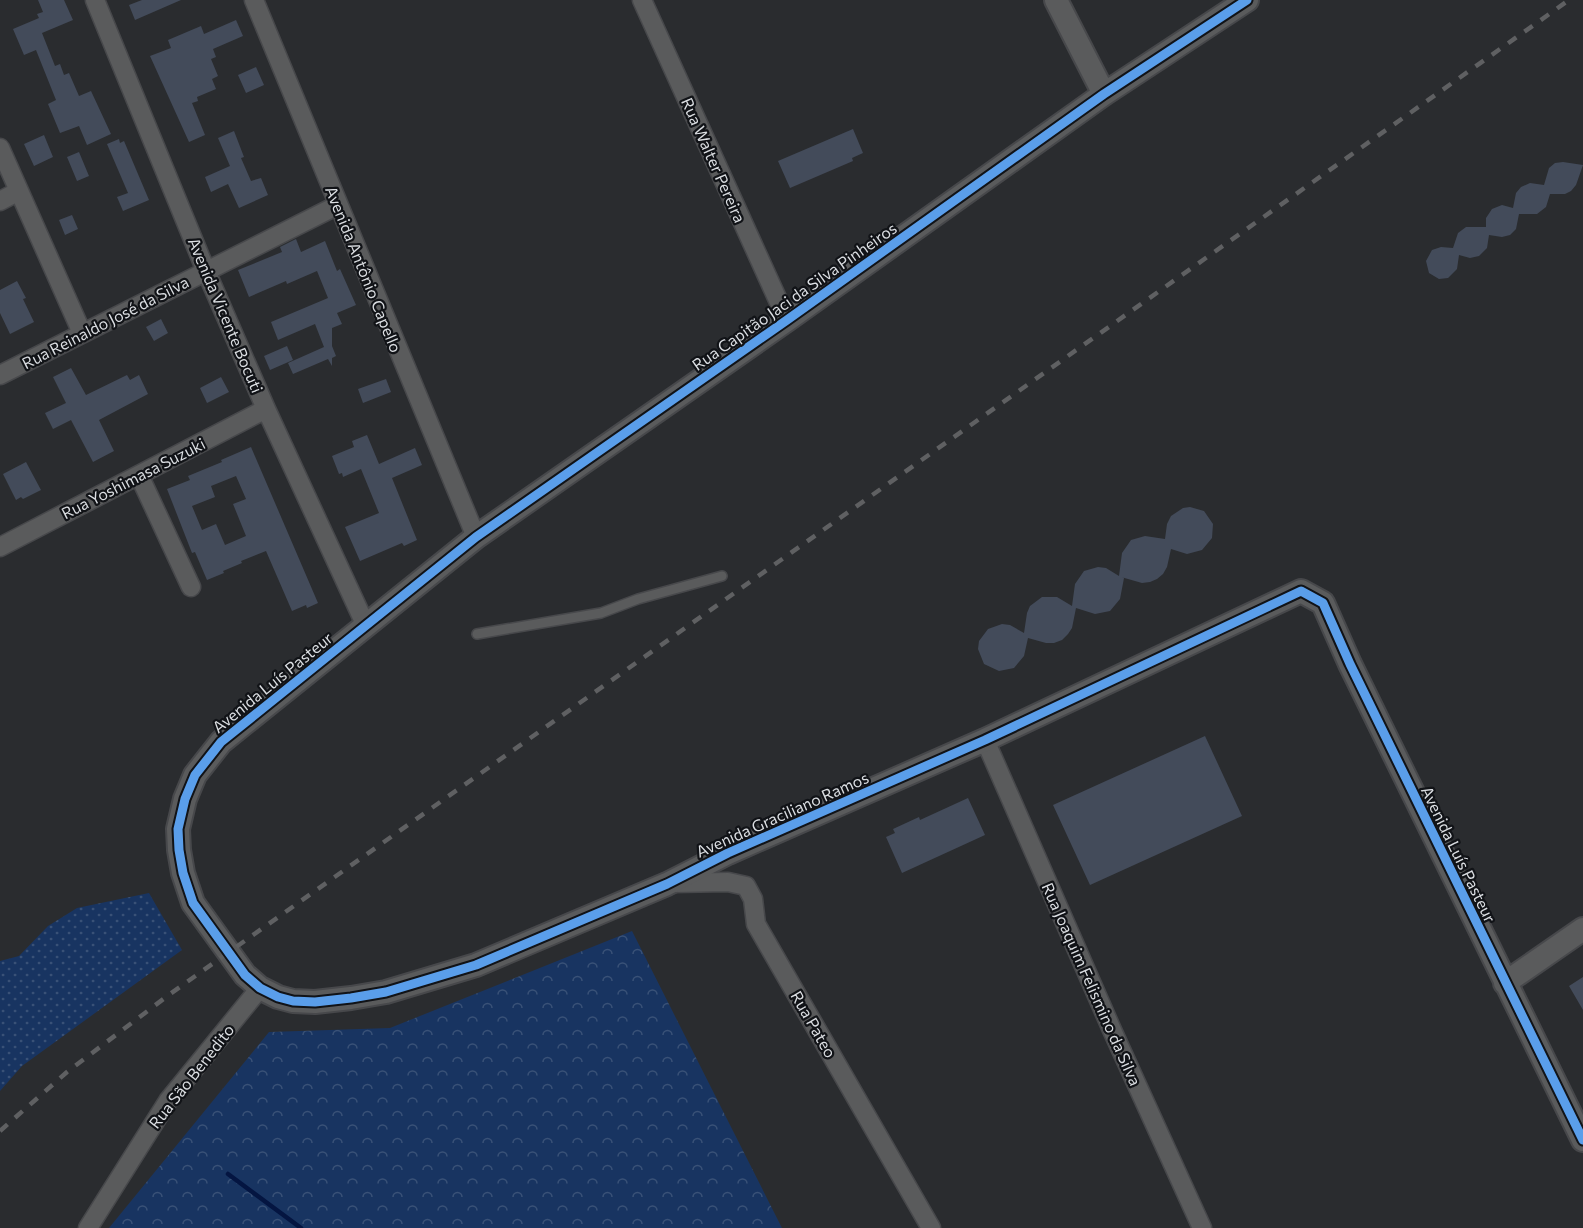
<svg xmlns="http://www.w3.org/2000/svg" width="1583" height="1228" font-family="Commissioner,sans-serif">
<style>
.grass{fill:url(#grass-dots)}
.forest{fill:url(#forest-crowns)}
.lines{fill:none;stroke-linecap:round;stroke-linejoin:round}
.stream{stroke:#041541;stroke-width:4.5}
.building{fill:#434b5a;fill-rule:evenodd}
.service-casing{stroke:#47484b;stroke-width:12}
.minor-casing{stroke:#47484b;stroke-width:21}
.tertiary-casing{stroke:#47484b;stroke-width:26}
.service{stroke:#5a5b5c;stroke-width:9}
.minor{stroke:#5a5b5c;stroke-width:18}
.tertiary{stroke:#5a5b5c;stroke-width:22}
.rail{stroke:#5f6062;stroke-width:4.5;stroke-dasharray:10 10;stroke-linecap:butt}
.cycleway-casing{stroke:#111317;stroke-width:13}
.cycleway{stroke:#5a9eea;stroke-width:9}
.labels{text-anchor:middle;dominant-baseline:central;stroke-width:4.5;stroke-linejoin:round;paint-order:stroke}
.street-label{font-size:16px;fill:#dbdee2;stroke:#111317}
</style>
<defs>
<pattern id="grass-dots" width="8" height="8" patternUnits="userSpaceOnUse" patternTransform="scale(1.5)"><rect width="8" height="8" fill="#183461"/><path d="M2 2h.1M6 6h.1" fill="none" stroke="#395177" stroke-width="1.8" stroke-linecap="round"/></pattern>
<pattern id="forest-crowns" width="20" height="18" patternUnits="userSpaceOnUse" patternTransform="scale(1.5)"><rect width="20" height="18" fill="#183461"/><path d="M2 6a3 3 0 1 1 6 0M12 15a3 3 0 1 1 6 0" fill="none" stroke="#395177"/></pattern>
</defs>
<rect width="100%" height="100%" fill="#2a2c2f"/>
<path class="grass" d="M 149,893 L 182,950 L 22,1066 L 0,1091 L 0,961 L 19,956 L 48,926 L 77,908 Z"/>
<path class="forest" d="M 632,931 L 782,1228 L 109,1228 L 269,1032 L 390,1028 Z"/>
<g class="lines">
<path class="stream" d="M 228,1174 L 301,1228"/>
</g>
<path class="building" d="M 38,0 L 64,0 L 73,20 L 42,33 L 55,66 L 60,64 L 64,75 L 69,73 L 79,96 L 91,91 L 111,134 L 87,145 L 79,126 L 60,133 L 48,104 L 56,100 L 36,50 L 24,55 L 13,29 L 39,18 L 37,14 L 43,12 Z
M 142,0 L 181,0 L 135,20 L 129,5 Z
M 236,20 L 243,36 L 213,49 L 216,57 L 211,59 L 218,76 L 212,79 L 216,89 L 197,97 L 198,101 L 192,103 L 205,135 L 189,142 L 150,56 L 171,48 L 168,40 L 201,26 L 204,34 Z
M 256,67 L 264,85 L 246,93 L 238,75 Z
M 853,129 L 863,153 L 852,158 L 853,161 L 790,188 L 778,161 Z
M 234,131 L 244,157 L 241,158 L 251,181 L 261,178 L 268,195 L 239,208 L 228,184 L 211,192 L 205,177 L 230,166 L 218,138 Z
M 44,135 L 53,157 L 34,166 L 24,144 Z
M 119,139 L 120,143 L 124,141 L 149,200 L 123,211 L 117,197 L 128,193 L 107,144 Z
M 79,152 L 89,176 L 77,181 L 67,157 Z
M 1563,162 L 1583,165 L 1576,185 L 1571,191 L 1565,194 L 1550,194 L 1546,207 L 1537,214 L 1519,214 L 1516,229 L 1510,235 L 1502,237 L 1489,235 L 1487,248 L 1479,256 L 1470,258 L 1459,255 L 1457,269 L 1448,278 L 1439,279 L 1429,273 L 1426,261 L 1432,250 L 1441,247 L 1453,248 L 1458,233 L 1466,227 L 1486,227 L 1486,218 L 1492,209 L 1502,205 L 1513,208 L 1516,193 L 1521,187 L 1530,183 L 1544,185 L 1549,168 L 1555,163 Z
M 72,215 L 78,229 L 65,235 L 59,220 Z
M 296,239 L 301,252 L 325,241 L 337,271 L 340,269 L 356,305 L 337,313 L 342,324 L 332,328 L 332,346 L 336,356 L 332,358 L 332,366 L 328,359 L 293,374 L 288,363 L 324,347 L 315,324 L 278,340 L 271,322 L 328,298 L 317,271 L 287,284 L 286,281 L 249,297 L 238,270 L 282,252 L 280,247 Z
M 17,281 L 26,298 L 23,299 L 34,322 L 10,334 L 0,313 L 0,290 Z
M 161,319 L 168,333 L 154,341 L 146,327 Z
M 287,346 L 293,360 L 270,370 L 264,356 Z
M 71,368 L 86,395 L 127,375 L 130,380 L 139,375 L 148,394 L 99,420 L 114,451 L 93,462 L 71,420 L 53,429 L 45,413 L 66,403 L 53,377 Z
M 221,377 L 229,392 L 207,403 L 200,388 Z
M 386,379 L 391,392 L 363,403 L 358,389 Z
M 367,435 L 379,464 L 415,448 L 422,465 L 392,478 L 417,540 L 404,546 L 402,543 L 360,561 L 345,527 L 379,513 L 361,469 L 343,477 L 342,473 L 339,474 L 332,456 L 354,447 L 352,441 Z
M 251,447 L 318,603 L 307,608 L 306,605 L 292,611 L 266,551 L 241,561 L 242,563 L 223,571 L 224,573 L 207,580 L 195,552 L 192,553 L 167,489 L 190,480 L 188,476 L 222,462 L 221,460 ZM 236,476 L 246,499 L 233,504 L 246,536 L 225,545 L 216,524 L 202,530 L 192,506 L 215,497 L 211,486 Z
M 26,462 L 41,490 L 23,499 L 21,497 L 16,500 L 3,474 Z
M 1190,507 L 1204,511 L 1213,524 L 1212,538 L 1202,550 L 1187,554 L 1171,549 L 1167,567 L 1163,574 L 1157,579 L 1150,582 L 1142,583 L 1121,577 L 1124,578 L 1120,599 L 1110,611 L 1095,614 L 1076,608 L 1072,628 L 1068,634 L 1062,640 L 1054,643 L 1046,643 L 1028,638 L 1024,656 L 1014,668 L 999,671 L 984,664 L 978,649 L 979,641 L 988,629 L 1002,624 L 1010,625 L 1024,633 L 1027,613 L 1030,606 L 1042,597 L 1057,597 L 1072,606 L 1075,584 L 1084,571 L 1098,567 L 1106,568 L 1119,576 L 1122,553 L 1131,540 L 1145,536 L 1165,539 L 1167,524 L 1171,516 L 1183,508 Z
M 1205,736 L 1242,816 L 1090,885 L 1053,805 Z
M 968,798 L 985,835 L 902,873 L 886,837 L 895,833 L 893,829 L 919,817 L 920,820 Z
M 1583,977 L 1583,1010 L 1569,986 Z"/>
<g class="lines">
<defs>
<path id="service" d="M 477,634 L 601,613 L 638,599 L 722,576"/>
<path id="minor" d="M 95,0 L 206,271 L 266,409 L 366,626
M 254,0 L 476,537
M 642,0 L 787,320
M 0,148 L 82,333
M 0,201 L 19,191
M 0,375 L 338,205
M 139,475 L 191,587
M 0,547 L 266,409
M 985,740 L 1112,1030 L 1202,1228
M 672,883 L 728,882 L 746,886 L 753,899 L 756,924 L 931,1228
M 88,1228 L 168,1101 L 260,988"/>
<path id="tertiary" d="M 1056,0 L 1104,94
M 1247,0 L 1104,94 L 787,320 L 476,537 L 221,742 L 195,775 L 185,799 L 178,829 L 179,850 L 183,873 L 193,903 L 245,975 L 260,988 L 278,997 L 293,1001 L 315,1002 L 351,998 L 386,992 L 476,965 L 667,884 L 728,853 L 985,740 L 1301,591 L 1323,603 L 1350,664 L 1583,1140
M 1505,983 L 1583,929"/>
</defs>
<use href="#service" class="service-casing"/>
<use href="#minor" class="minor-casing"/>
<use href="#tertiary" class="tertiary-casing"/>
<use href="#service" class="service"/>
<use href="#minor" class="minor"/>
<use href="#tertiary" class="tertiary"/>
<path class="rail" d="M 0,1131 L 67,1072 L 170,994 L 1569,0"/>
<defs>
<path id="cycleway" d="M 1247,0 L 1104,94 L 787,320 L 476,537 L 221,742 L 195,775 L 185,799 L 178,829 L 179,850 L 183,873 L 193,903 L 245,975 L 260,988 L 278,997 L 293,1001 L 315,1002 L 351,998 L 386,992 L 476,965 L 667,884 L 728,853 L 985,740 L 1301,591 L 1323,603 L 1350,664 L 1583,1140"/>
</defs>
<use href="#cycleway" class="cycleway-casing"/>
<use href="#cycleway" class="cycleway"/>
</g>
<g class="labels">
<g class="street-label">
<text transform="translate(714 160) rotate(66)">Rua Walter Pereira</text>
<text transform="translate(364 269) rotate(68)">Avenida Antônio Capello</text>
<text transform="translate(794 296) rotate(-35)">Rua Capitão Jaci da Silva Pinheiros</text>
<text transform="translate(226 315) rotate(67)">Avenida Vicente Bocuti</text>
<text transform="translate(105 322) rotate(-27)">Rua Reinaldo José da Silva</text>
<text transform="translate(133 478) rotate(-27)">Rua Yoshimasa Suzuki</text>
<text transform="translate(272 682) rotate(-39)">Avenida Luís Pasteur</text>
<text transform="translate(782 814) rotate(-24)">Avenida Graciliano Ramos</text>
<text transform="translate(1459 854) rotate(64)">Avenida Luís Pasteur</text>
<text transform="translate(1092 984) rotate(66)">Rua Joaquim Felismino da Silva</text>
<text transform="translate(814 1024) rotate(60)">Rua Pateo</text>
<text transform="translate(191 1076) rotate(-52)">Rua São Benedito</text>
</g>
</g>
</svg>
